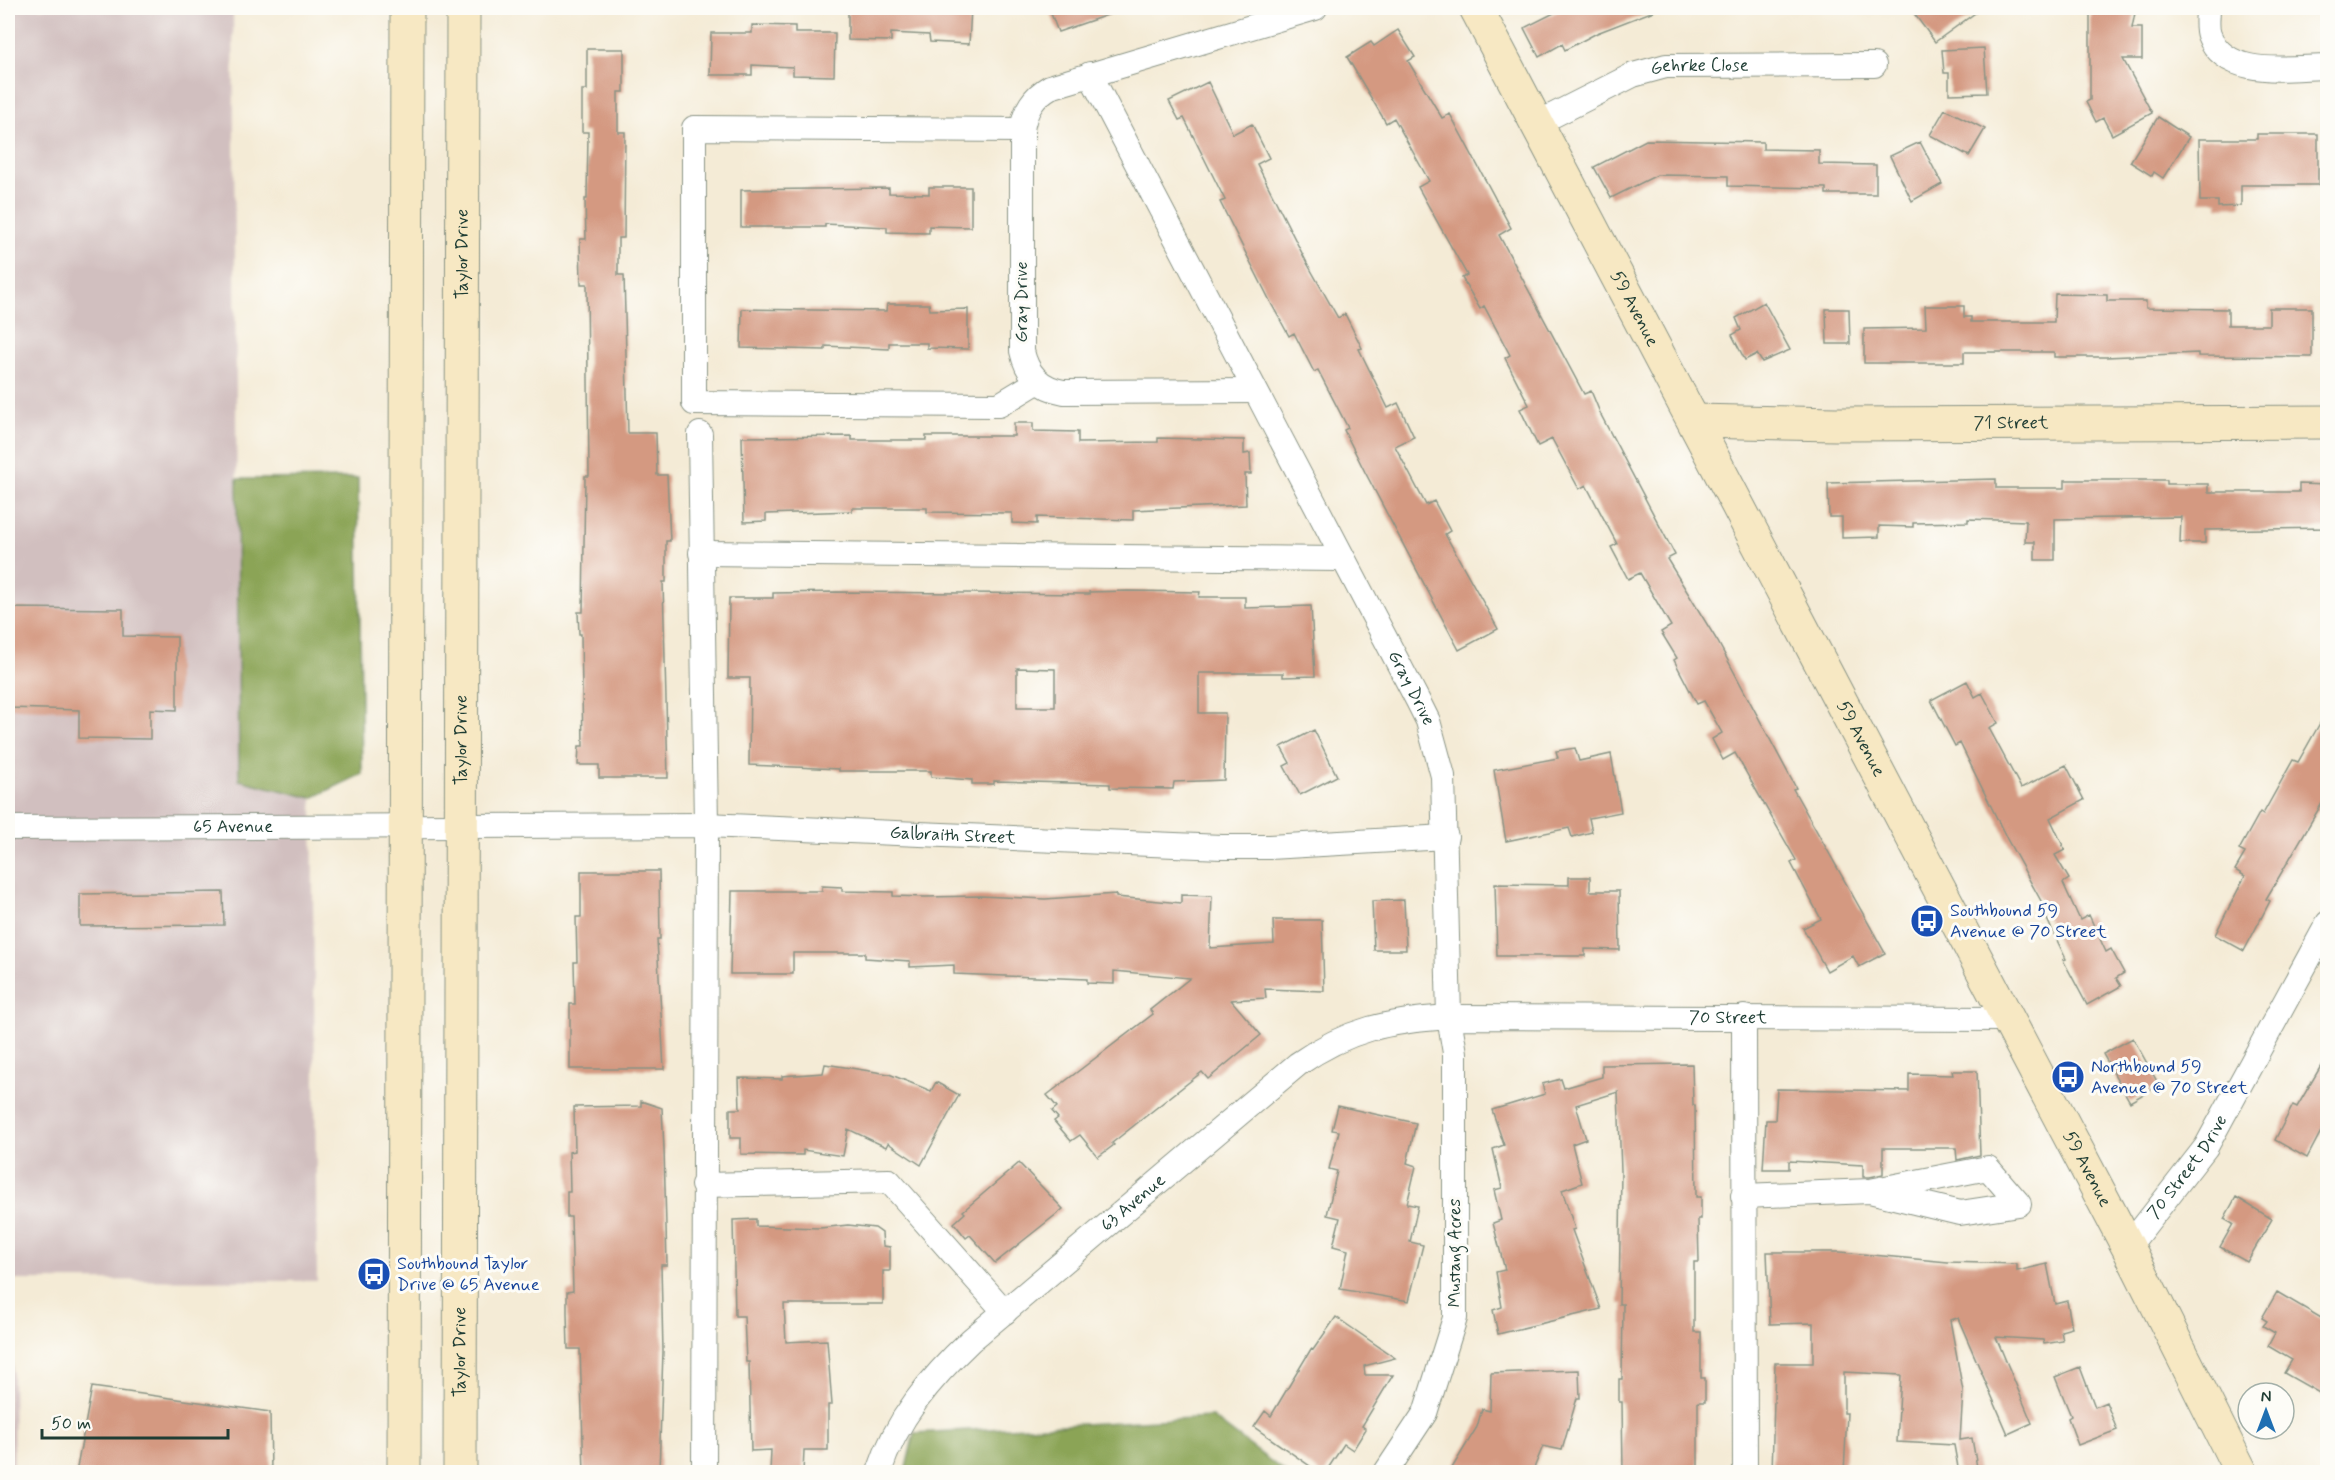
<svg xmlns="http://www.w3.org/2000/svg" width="2335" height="1480" font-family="Mynerve,sans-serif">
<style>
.industrial{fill:#d1bfbf}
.forest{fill:#8ba456;stroke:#557045;stroke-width:1.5}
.building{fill:#d49981;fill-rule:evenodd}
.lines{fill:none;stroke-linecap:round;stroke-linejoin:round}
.street-casing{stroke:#8a9485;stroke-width:26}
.secondary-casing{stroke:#8a9485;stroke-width:35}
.street{stroke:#fff;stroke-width:24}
.secondary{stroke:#f7e8c3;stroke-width:33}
.labels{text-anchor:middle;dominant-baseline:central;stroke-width:6;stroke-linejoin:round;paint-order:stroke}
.street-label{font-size:18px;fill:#1f3d34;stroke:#fdfcf7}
.transit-label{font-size:18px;fill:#164399;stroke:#fdfcf7;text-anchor:start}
</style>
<rect width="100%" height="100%" fill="#fdfcf7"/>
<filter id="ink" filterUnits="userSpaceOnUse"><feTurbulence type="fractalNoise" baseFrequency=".0167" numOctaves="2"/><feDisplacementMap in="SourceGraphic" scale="12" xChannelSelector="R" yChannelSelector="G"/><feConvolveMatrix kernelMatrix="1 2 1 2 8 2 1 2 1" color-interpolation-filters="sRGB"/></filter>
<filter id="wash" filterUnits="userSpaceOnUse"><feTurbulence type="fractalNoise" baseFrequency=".008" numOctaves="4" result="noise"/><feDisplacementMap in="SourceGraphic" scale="24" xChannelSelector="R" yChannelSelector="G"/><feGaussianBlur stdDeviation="1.35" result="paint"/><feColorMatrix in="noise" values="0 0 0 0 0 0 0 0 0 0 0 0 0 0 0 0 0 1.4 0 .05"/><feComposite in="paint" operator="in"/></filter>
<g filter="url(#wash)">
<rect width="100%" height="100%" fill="#f4ebd6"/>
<path class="industrial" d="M 8,8 L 233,8 L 239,780 L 312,798 L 317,1281 L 12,1280 L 14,1472 L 8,1472 Z"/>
<path class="forest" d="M 358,478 L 362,774 L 312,798 L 239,780 L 237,479 Z
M 1212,1417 L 1285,1472 L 905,1472 L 914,1433 Z"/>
<g id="blocks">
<path class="building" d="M 848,8 L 971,8 L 969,44 L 930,42 L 929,35 L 891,33 L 891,41 L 848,40 Z
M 1049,8 L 1118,8 L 1119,11 L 1058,32 Z
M 1564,8 L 1658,8 L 1659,9 L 1597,33 L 1565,50 L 1562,44 L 1539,57 L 1524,28 Z
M 1910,8 L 1982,8 L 1935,42 Z
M 2090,8 L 2136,8 L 2132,28 L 2142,28 L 2142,59 L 2123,59 L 2152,113 L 2112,135 L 2103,118 L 2096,122 L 2086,102 L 2090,100 Z
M 752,25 L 795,26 L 795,33 L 835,33 L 834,76 L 793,75 L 793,67 L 752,65 L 752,75 L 710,75 L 711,33 L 752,33 Z
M 1398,30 L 1415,57 L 1408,61 L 1442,118 L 1450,114 L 1511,228 L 1499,235 L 1584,394 L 1591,391 L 1601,415 L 1675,555 L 1667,559 L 1718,642 L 1796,788 L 1793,789 L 1885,953 L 1859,967 L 1853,956 L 1827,971 L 1803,928 L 1821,919 L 1791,863 L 1796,860 L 1735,753 L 1723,760 L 1712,739 L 1722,733 L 1704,701 L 1697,704 L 1674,660 L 1677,658 L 1661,632 L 1671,626 L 1640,573 L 1628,579 L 1611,547 L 1617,544 L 1586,485 L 1579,489 L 1552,439 L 1538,446 L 1520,409 L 1529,405 L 1505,358 L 1510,355 L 1484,306 L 1480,309 L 1462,278 L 1467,275 L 1418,187 L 1429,181 L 1394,118 L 1386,123 L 1347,57 L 1371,42 L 1374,46 Z
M 1984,48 L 1987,93 L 1949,94 L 1949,73 L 1944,73 L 1942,50 Z
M 587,49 L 624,49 L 624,92 L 618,92 L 618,132 L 625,132 L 624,238 L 618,238 L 618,275 L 624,275 L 628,433 L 656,433 L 657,475 L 667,475 L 670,541 L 666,541 L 666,582 L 663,582 L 668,778 L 599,778 L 599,765 L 578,765 L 579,746 L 583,746 L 581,634 L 579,634 L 578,612 L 583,612 L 585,476 L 589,476 L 587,284 L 581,284 L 580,239 L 586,239 L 585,199 L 587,199 L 588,132 L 582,132 L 582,90 L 587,90 Z
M 1208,82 L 1233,134 L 1252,124 L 1269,158 L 1257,164 L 1307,263 L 1338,318 L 1345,314 L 1362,348 L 1359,349 L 1388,408 L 1398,403 L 1414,437 L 1395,446 L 1426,505 L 1434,501 L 1450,531 L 1445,534 L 1498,629 L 1459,650 L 1365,472 L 1344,430 L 1348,428 L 1318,370 L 1314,372 L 1294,333 L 1289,336 L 1272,305 L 1220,202 L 1225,200 L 1184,118 L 1179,120 L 1169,101 Z
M 1945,109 L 1985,129 L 1969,156 L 1930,135 Z
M 2158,117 L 2189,137 L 2163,178 L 2154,172 L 2152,176 L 2130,162 Z
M 2257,134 L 2318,134 L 2318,185 L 2241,185 L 2241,206 L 2218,207 L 2218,201 L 2200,201 L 2199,139 L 2257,139 Z
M 1646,140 L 1763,142 L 1763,149 L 1819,150 L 1819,164 L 1876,165 L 1876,194 L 1826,194 L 1826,188 L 1728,186 L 1728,176 L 1657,175 L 1611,198 L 1594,167 Z
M 1920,142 L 1942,184 L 1912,201 L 1890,156 Z
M 929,187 L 971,187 L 971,227 L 929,226 L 929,233 L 887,232 L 887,227 L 825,224 L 825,227 L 741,227 L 741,190 L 889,188 L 889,193 L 929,194 Z
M 2055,294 L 2107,295 L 2107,301 L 2146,301 L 2146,308 L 2228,309 L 2228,325 L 2269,325 L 2269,308 L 2312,308 L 2312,357 L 2198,356 L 2198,353 L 2106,357 L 2054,357 L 2054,352 L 1964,352 L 1964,363 L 1864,363 L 1864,329 L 1926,328 L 1925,306 L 1964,306 L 1964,317 L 1971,317 L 1971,322 L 2054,322 Z
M 1764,302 L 1790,350 L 1762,362 L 1757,354 L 1745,360 L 1732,335 L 1741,330 L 1736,318 Z
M 887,304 L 929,304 L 930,310 L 968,309 L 968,349 L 927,348 L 927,343 L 889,343 L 889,349 L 825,346 L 825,350 L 741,348 L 742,309 L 886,311 Z
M 1826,309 L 1849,309 L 1850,344 L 1827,344 Z
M 1014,423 L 1033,423 L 1033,431 L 1078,432 L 1078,443 L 1158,442 L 1158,438 L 1244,440 L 1244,454 L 1250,453 L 1251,474 L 1245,474 L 1246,505 L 1133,510 L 1133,520 L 1037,517 L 1037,524 L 1012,523 L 1012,513 L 927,512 L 927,508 L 852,508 L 852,511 L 766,514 L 766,521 L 744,522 L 742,437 L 852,436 L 852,440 L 926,440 L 926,436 L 1014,436 Z
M 1996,479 L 1996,488 L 2065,488 L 2065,480 L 2167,480 L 2167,484 L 2208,484 L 2208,492 L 2299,492 L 2299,484 L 2328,485 L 2328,528 L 2205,530 L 2205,543 L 2180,543 L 2181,517 L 2055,519 L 2055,560 L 2035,560 L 2035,542 L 2025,542 L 2026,521 L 1968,519 L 1968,522 L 1913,523 L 1913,527 L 1879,526 L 1879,537 L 1842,538 L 1842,517 L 1829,517 L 1828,483 Z
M 1128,591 L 1200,592 L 1199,597 L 1245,597 L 1245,608 L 1311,606 L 1315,676 L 1283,677 L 1283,673 L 1199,673 L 1199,713 L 1225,713 L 1224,780 L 1174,782 L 1173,789 L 1110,788 L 1110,784 L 994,781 L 994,784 L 972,784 L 972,780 L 931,777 L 931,771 L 839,771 L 839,769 L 749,765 L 750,678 L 728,678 L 729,598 L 773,598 L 773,593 L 837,592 L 1089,594 L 1089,592 ZM 1017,668 L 1055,669 L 1055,707 L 1017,707 Z
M 8,608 L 123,609 L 123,636 L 177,637 L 177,710 L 150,709 L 150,739 L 79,738 L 79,710 L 8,708 Z
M 1967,681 L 1975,697 L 1982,693 L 1998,723 L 1989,728 L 2021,788 L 2066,765 L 2084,800 L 2050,818 L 2065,850 L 2055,855 L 2069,879 L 2063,883 L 2080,920 L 2089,915 L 2106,952 L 2111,949 L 2124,973 L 2116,978 L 2121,986 L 2087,1005 L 2063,960 L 2066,959 L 2043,911 L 2046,910 L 2007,839 L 1960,743 L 1955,746 L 1931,700 Z
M 2328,709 L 2328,793 L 2266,899 L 2270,901 L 2244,951 L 2215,935 L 2245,876 L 2235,870 L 2245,853 L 2239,850 L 2260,812 L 2263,814 L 2293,760 L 2298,762 Z
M 1314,730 L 1337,776 L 1300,795 L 1284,766 L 1290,763 L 1281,747 Z
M 1575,748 L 1579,761 L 1611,754 L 1621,812 L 1589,818 L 1592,832 L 1572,837 L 1569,828 L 1506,841 L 1494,770 L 1558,758 L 1556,751 Z
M 581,871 L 659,871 L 660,939 L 657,939 L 664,1069 L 570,1069 L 570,1004 L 575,1004 L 574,962 L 577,962 L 576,917 L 581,917 Z
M 1569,877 L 1590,877 L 1590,891 L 1619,891 L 1620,950 L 1585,949 L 1585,956 L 1497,956 L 1495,884 L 1569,885 Z
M 822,886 L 842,887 L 842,891 L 893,892 L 893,896 L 925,897 L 980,896 L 1045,899 L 1116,894 L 1116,897 L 1181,903 L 1181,895 L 1212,896 L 1210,948 L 1274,944 L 1273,920 L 1322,920 L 1324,991 L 1265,989 L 1266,998 L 1231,1000 L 1261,1035 L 1208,1079 L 1202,1072 L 1165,1101 L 1112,1143 L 1114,1145 L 1098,1157 L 1080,1135 L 1071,1141 L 1054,1121 L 1058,1118 L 1052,1111 L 1057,1107 L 1047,1095 L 1153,1014 L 1150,1010 L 1190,978 L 1114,971 L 1114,984 L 1087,983 L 1087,979 L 954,974 L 954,965 L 910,967 L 910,961 L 865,958 L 865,953 L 793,953 L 793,974 L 730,974 L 732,891 L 822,891 Z
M 223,892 L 224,925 L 80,926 L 80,894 Z
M 1404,900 L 1406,950 L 1374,950 L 1372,901 Z
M 2133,1038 L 2159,1085 L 2130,1102 L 2103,1054 Z
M 2328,1054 L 2328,1118 L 2307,1158 L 2275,1140 L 2293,1105 L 2297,1107 Z
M 825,1064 L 889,1074 L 931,1091 L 936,1082 L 959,1095 L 921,1165 L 888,1143 L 886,1147 L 848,1129 L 843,1156 L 803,1150 L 803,1155 L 741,1154 L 741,1138 L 730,1138 L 730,1109 L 740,1109 L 739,1078 L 782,1079 L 782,1076 L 823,1073 Z
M 1692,1064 L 1693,1105 L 1695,1105 L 1696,1197 L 1701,1197 L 1701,1219 L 1698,1219 L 1699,1262 L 1694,1262 L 1694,1332 L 1701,1332 L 1701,1378 L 1705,1378 L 1705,1402 L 1698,1402 L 1698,1473 L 1623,1473 L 1622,1402 L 1619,1402 L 1619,1379 L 1622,1379 L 1623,1304 L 1619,1304 L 1621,1171 L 1618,1092 L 1576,1105 L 1586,1139 L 1572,1144 L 1582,1183 L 1562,1190 L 1575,1229 L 1572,1230 L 1601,1309 L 1498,1334 L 1493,1310 L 1502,1307 L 1496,1272 L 1505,1270 L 1493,1223 L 1501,1220 L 1494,1190 L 1502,1188 L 1493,1149 L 1504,1145 L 1492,1110 L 1545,1094 L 1542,1084 L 1561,1079 L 1564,1088 L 1602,1077 L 1602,1065 Z
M 1952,1071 L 1977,1071 L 1980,1155 L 1957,1160 L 1956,1148 L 1883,1148 L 1883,1174 L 1870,1177 L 1863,1177 L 1863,1165 L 1789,1161 L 1789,1169 L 1763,1169 L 1766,1120 L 1775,1120 L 1777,1089 L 1909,1091 L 1909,1074 L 1953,1075 Z
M 641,1101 L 662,1108 L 664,1149 L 667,1265 L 661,1265 L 663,1351 L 659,1473 L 584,1473 L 580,1349 L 568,1349 L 567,1313 L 567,1292 L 573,1291 L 571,1217 L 567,1217 L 567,1192 L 570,1192 L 569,1152 L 575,1151 L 574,1107 L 641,1106 Z
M 1338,1106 L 1416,1123 L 1407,1163 L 1416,1166 L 1407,1204 L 1418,1206 L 1410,1242 L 1423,1245 L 1409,1301 L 1340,1289 L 1348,1250 L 1333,1246 L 1340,1218 L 1327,1215 L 1337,1171 L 1329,1169 L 1339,1131 L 1332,1130 Z
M 1019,1163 L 1063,1209 L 995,1263 L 970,1235 L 966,1238 L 954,1223 L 965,1213 L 963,1211 Z
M 2236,1197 L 2272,1219 L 2247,1262 L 2220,1247 L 2233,1224 L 2224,1219 Z
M 756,1219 L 756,1226 L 820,1228 L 848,1225 L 875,1228 L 882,1233 L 883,1246 L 890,1247 L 890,1271 L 883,1271 L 883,1304 L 784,1304 L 786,1342 L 827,1340 L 832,1405 L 828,1405 L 828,1450 L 804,1450 L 803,1473 L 770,1473 L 771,1450 L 751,1451 L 749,1362 L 746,1362 L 744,1316 L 735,1316 L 733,1220 Z
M 1767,1252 L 1840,1252 L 1948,1262 L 2017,1264 L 2017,1271 L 2047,1264 L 2055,1304 L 2067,1301 L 2072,1328 L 2061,1331 L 2063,1341 L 2044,1344 L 2043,1340 L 1996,1337 L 2032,1423 L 2008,1434 L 1958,1318 L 1950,1320 L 1963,1391 L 1960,1440 L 1972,1438 L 1978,1473 L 1959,1473 L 1954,1445 L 1897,1442 L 1901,1375 L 1844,1372 L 1844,1413 L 1847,1413 L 1844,1473 L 1772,1473 L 1775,1363 L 1813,1363 L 1813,1323 L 1770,1324 Z
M 2277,1292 L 2328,1322 L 2328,1398 L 2284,1373 L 2292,1360 L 2268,1346 L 2275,1333 L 2263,1326 L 2267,1321 L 2262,1318 Z
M 1336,1317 L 1395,1358 L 1364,1366 L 1365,1375 L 1393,1375 L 1362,1426 L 1366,1429 L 1353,1450 L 1344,1444 L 1325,1473 L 1320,1473 L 1254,1427 L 1265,1411 L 1271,1416 L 1311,1349 L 1313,1350 Z
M 2080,1367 L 2095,1407 L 2106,1402 L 2117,1430 L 2078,1445 L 2068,1418 L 2071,1416 L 2055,1377 Z
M 1579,1370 L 1580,1398 L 1577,1398 L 1562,1450 L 1543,1446 L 1532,1473 L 1449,1473 L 1477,1427 L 1482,1409 L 1490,1411 L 1491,1373 Z
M 92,1387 L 270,1412 L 271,1473 L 76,1473 Z"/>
</g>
</g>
<g filter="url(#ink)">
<use href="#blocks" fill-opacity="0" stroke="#8a9485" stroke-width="1.5"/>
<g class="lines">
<defs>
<g id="street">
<path d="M 2208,8 C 2208,16 2206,27 2209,35 C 2226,80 2291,67 2328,67"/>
<path id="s1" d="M 1090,74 L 1418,701 L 1428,721 L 1443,776 L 1449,1017 L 1455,1053 L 1455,1318 L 1425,1413 L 1386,1472"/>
<path id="s2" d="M 1538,123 L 1633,75 L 1666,66 L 1874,65"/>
<path d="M 1022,130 L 694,128 L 694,403 L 999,405 L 1037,382"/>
<path d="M 1255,391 L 1064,392 C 1040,388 1027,374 1022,351 L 1022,130 C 1025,110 1033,97 1050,87 L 1315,8"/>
<path d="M 700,434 L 706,825 L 704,1472"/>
<path d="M 701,553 L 1342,559"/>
<path id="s3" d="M 8,828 L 706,825 L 1222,847 L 1269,847 L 1446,837"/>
<path d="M 1744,1017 L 1745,1472"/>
<path d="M 703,1185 L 889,1181 L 1005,1312"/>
<path d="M 1743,1196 L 1870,1191 L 1988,1168 L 2019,1204 L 1960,1213 L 1870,1191"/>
<path id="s4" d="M 2128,1247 L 2206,1147 L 2328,923"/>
<path id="s5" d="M 879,1472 C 896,1419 931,1378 971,1340 L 1298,1064 C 1348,1029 1389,1021 1449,1017 L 2007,1019"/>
</g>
<g id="secondary">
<path id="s6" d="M 1476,8 L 2128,1247 L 2241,1472"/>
<path id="s7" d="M 1695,421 L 1835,424 L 2328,422"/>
<path d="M 404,1472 L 407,8"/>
<path id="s8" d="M 460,1472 L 463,8"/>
</g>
</defs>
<use href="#street" class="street-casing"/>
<use href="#secondary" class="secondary-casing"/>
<use href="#street" class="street"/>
<use href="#secondary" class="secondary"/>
</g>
</g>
<defs>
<symbol id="bus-disc" viewBox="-11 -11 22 22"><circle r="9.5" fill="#1a4fb4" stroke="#fdfcf7"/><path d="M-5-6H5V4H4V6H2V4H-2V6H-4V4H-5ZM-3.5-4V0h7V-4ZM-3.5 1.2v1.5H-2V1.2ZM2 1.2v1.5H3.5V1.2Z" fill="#fff"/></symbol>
</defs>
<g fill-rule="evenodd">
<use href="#bus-disc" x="1908" y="902" width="38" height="38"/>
<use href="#bus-disc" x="2049" y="1058" width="38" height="38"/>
<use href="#bus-disc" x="355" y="1255" width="38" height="38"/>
</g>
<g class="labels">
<g class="street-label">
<text stroke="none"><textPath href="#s2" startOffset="174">Gehrke Close</textPath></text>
<text stroke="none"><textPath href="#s8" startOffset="1218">Taylor Drive</textPath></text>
<text transform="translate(1022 302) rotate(-90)">Gray Drive</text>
<text stroke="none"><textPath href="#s6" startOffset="340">59 Avenue</textPath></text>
<text stroke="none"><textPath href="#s7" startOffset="316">71 Street</textPath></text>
<text stroke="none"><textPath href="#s1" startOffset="693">Gray Drive</textPath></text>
<text stroke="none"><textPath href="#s6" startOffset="826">59 Avenue</textPath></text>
<text stroke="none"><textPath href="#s8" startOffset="732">Taylor Drive</textPath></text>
<text stroke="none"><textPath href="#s3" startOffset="225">65 Avenue</textPath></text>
<text stroke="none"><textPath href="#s3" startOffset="945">Galbraith Street</textPath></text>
<text stroke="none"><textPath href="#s5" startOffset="1030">70 Street</textPath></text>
<text stroke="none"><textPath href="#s4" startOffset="100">70 Street Drive</textPath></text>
<text stroke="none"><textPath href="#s6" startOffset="1312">59 Avenue</textPath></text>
<text stroke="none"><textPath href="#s5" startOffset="375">63 Avenue</textPath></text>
<text transform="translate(1455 1253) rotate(-90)">Mustang Acres</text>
<text stroke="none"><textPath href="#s8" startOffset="120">Taylor Drive</textPath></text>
</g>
<g class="transit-label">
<text x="1950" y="911">Southbound 59<tspan x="1950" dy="21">Avenue @ 70 Street</tspan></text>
<text x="2091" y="1067">Northbound 59<tspan x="2091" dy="21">Avenue @ 70 Street</tspan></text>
<text x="397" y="1264">Southbound Taylor<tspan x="397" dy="21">Drive @ 65 Avenue</tspan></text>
</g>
</g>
<rect width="2335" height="1480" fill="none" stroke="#fdfcf7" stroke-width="30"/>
<g transform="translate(2266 1411)"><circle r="28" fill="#fdfcf7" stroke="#a4b0a9" stroke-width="1.5"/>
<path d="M0-4.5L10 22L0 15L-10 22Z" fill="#1f6fb2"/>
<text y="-9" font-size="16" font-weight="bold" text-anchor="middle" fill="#1f3d34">N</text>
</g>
<path d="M42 1429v9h186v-9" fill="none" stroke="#1f3d34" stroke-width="3"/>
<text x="51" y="1429" font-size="18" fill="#1f3d34" stroke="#fdfcf7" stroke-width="4.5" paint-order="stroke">50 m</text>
</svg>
